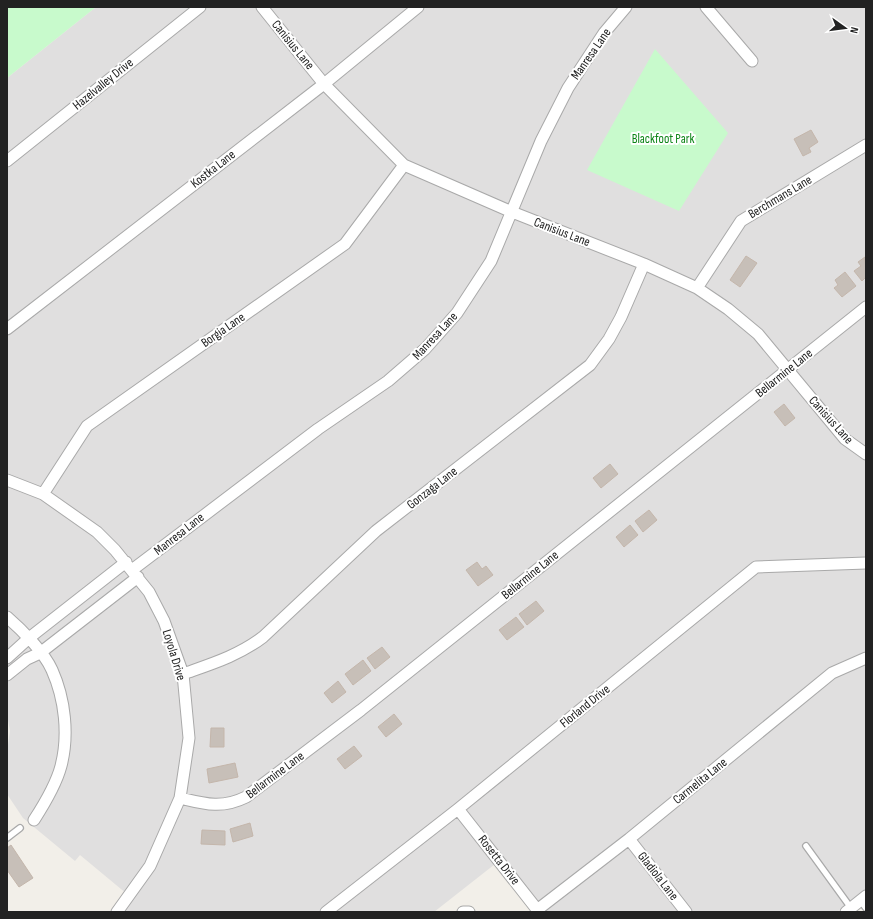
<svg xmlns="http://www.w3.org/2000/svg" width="873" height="919" font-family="'Sofia Sans Condensed',sans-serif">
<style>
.residential{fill:#e0dfdf}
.park{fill:#c8facc}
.building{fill:#c7bfb8;stroke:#c4b6ab}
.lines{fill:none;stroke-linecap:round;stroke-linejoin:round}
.service-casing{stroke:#a9a9a9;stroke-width:8}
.minor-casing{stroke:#a9a9a9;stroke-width:13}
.service{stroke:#fff;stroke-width:5.5}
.minor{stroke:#fff;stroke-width:11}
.labels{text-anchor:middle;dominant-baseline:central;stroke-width:4;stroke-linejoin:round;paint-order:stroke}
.street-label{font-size:13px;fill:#222;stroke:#fff}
.park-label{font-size:13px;fill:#0c8416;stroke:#fff}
</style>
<rect width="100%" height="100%" fill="#f2efe9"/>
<path class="residential" d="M 96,7 L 866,7 L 866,889 L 837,912 L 546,912 L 504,857 L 434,912 L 123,912 L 133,899 L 80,855 L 75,861 L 23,818 L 7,794 L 7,752 L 10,731 L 7,715 L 7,78 Z"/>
<path class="park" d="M 7,7 L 96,7 L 7,78 Z
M 655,49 L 728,133 L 679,211 L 587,170 Z"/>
<path class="building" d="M 811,130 L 818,142 L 809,148 L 811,152 L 803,156 L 794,139 Z
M 746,256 L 757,263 L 740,287 L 730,280 Z
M 865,257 L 866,277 L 862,281 L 854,271 L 861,266 L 858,262 Z
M 845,272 L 856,286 L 842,297 L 834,288 L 838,285 L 835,280 Z
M 784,404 L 795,418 L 785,426 L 774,412 Z
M 610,464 L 618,474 L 601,488 L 593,478 Z
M 649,510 L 657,520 L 643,532 L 635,521 Z
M 630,525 L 638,535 L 624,547 L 616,537 Z
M 477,562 L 482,569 L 486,566 L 493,575 L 478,586 L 466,570 Z
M 536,601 L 544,611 L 527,625 L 519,614 Z
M 516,617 L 524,627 L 507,640 L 499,630 Z
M 382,647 L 390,657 L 375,669 L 367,658 Z
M 363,660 L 371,671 L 353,685 L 345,674 Z
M 338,681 L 346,692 L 332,703 L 324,693 Z
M 394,714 L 402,724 L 386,737 L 378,727 Z
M 211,728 L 224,728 L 224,747 L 210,747 Z
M 354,746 L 362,756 L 345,769 L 337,759 Z
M 235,763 L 238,777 L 209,783 L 207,769 Z
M 250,823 L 253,836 L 233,842 L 230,829 Z
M 202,830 L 225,831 L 225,845 L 201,844 Z
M 11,845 L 33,878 L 19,887 L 7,870 L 7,848 Z"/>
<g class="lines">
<defs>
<path id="service" d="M 7,838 L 20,828
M 806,846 L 851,908
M 860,900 L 866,908"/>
<path id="minor" d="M 262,7 L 324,84 L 404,165 L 512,212 L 644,264 L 697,288 L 728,309 L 758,334 L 845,439 L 866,454
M 706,7 L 752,61
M 7,161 L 200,7
M 697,288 L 741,221 L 866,145
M 7,329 L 324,84 L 418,7
M 7,480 L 43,494 L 97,532 L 115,550 L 149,592 L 164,621 L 183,674 L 189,738 L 180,798 L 150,866 L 117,912
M 43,494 L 87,426 L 345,244 L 404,165
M 132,570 L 318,429 L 388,381 L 425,349 L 457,313 L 491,261 L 541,141 L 568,88 L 604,33 L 626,7
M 7,617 C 22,630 44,652 52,670 C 65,699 69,735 61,766 C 56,785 45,803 34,820
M 7,658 L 29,638 L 126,562
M 183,674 C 211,664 238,656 263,637 L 376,531 L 590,365 L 609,339 L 621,317 L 644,264
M 7,675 L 27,659 L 40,653 L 138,577
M 180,798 C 205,804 222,809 246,797 L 361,710 L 866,307
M 458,809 L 539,912
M 629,839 L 686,912
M 537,910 L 629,839 L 832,673 L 866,658
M 326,912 L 458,809 L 756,567 L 866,563
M 463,912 L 469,912
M 846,912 L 866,896"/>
</defs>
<use href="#service" class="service-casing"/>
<use href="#minor" class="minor-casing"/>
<use href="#service" class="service"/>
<use href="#minor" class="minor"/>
</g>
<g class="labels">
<g class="street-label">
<text transform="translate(293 45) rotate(51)">Canisius Lane</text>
<text transform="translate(591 54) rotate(-55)">Manresa Lane</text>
<text transform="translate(103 84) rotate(-39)">Hazelvalley Drive</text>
<text transform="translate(213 169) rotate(-38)">Kostka Lane</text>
<text transform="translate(780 197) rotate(-31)">Berchmans Lane</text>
<text transform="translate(562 232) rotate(21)">Canisius Lane</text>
<text transform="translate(223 330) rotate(-35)">Borgia Lane</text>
<text transform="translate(435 336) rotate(-47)">Manresa Lane</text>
<text transform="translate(784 373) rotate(-39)">Bellarmine Lane</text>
<text transform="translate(831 420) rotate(48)">Canisius Lane</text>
<text transform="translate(432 488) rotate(-38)">Gonzaga Lane</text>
<text transform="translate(179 534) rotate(-38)">Manresa Lane</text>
<text transform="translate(530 575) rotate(-39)">Bellarmine Lane</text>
<text transform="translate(174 655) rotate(73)">Loyola Drive</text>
<text transform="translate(585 706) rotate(-39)">Florland Drive</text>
<text transform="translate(275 775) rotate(-37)">Bellarmine Lane</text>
<text transform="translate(700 781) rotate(-39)">Carmelita Lane</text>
<text transform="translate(499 860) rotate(52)">Rosetta Drive</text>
<text transform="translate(658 876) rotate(52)">Gladiola Lane</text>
</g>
<g class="park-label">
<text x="663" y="139">Blackfoot Park</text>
</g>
</g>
<rect width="873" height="919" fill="none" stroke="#222222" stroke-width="16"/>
<g transform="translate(845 28) rotate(104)" stroke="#ffffff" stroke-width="3" paint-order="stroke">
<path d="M0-3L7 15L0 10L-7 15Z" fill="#222222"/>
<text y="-6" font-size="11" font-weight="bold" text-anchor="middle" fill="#222222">N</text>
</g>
</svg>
